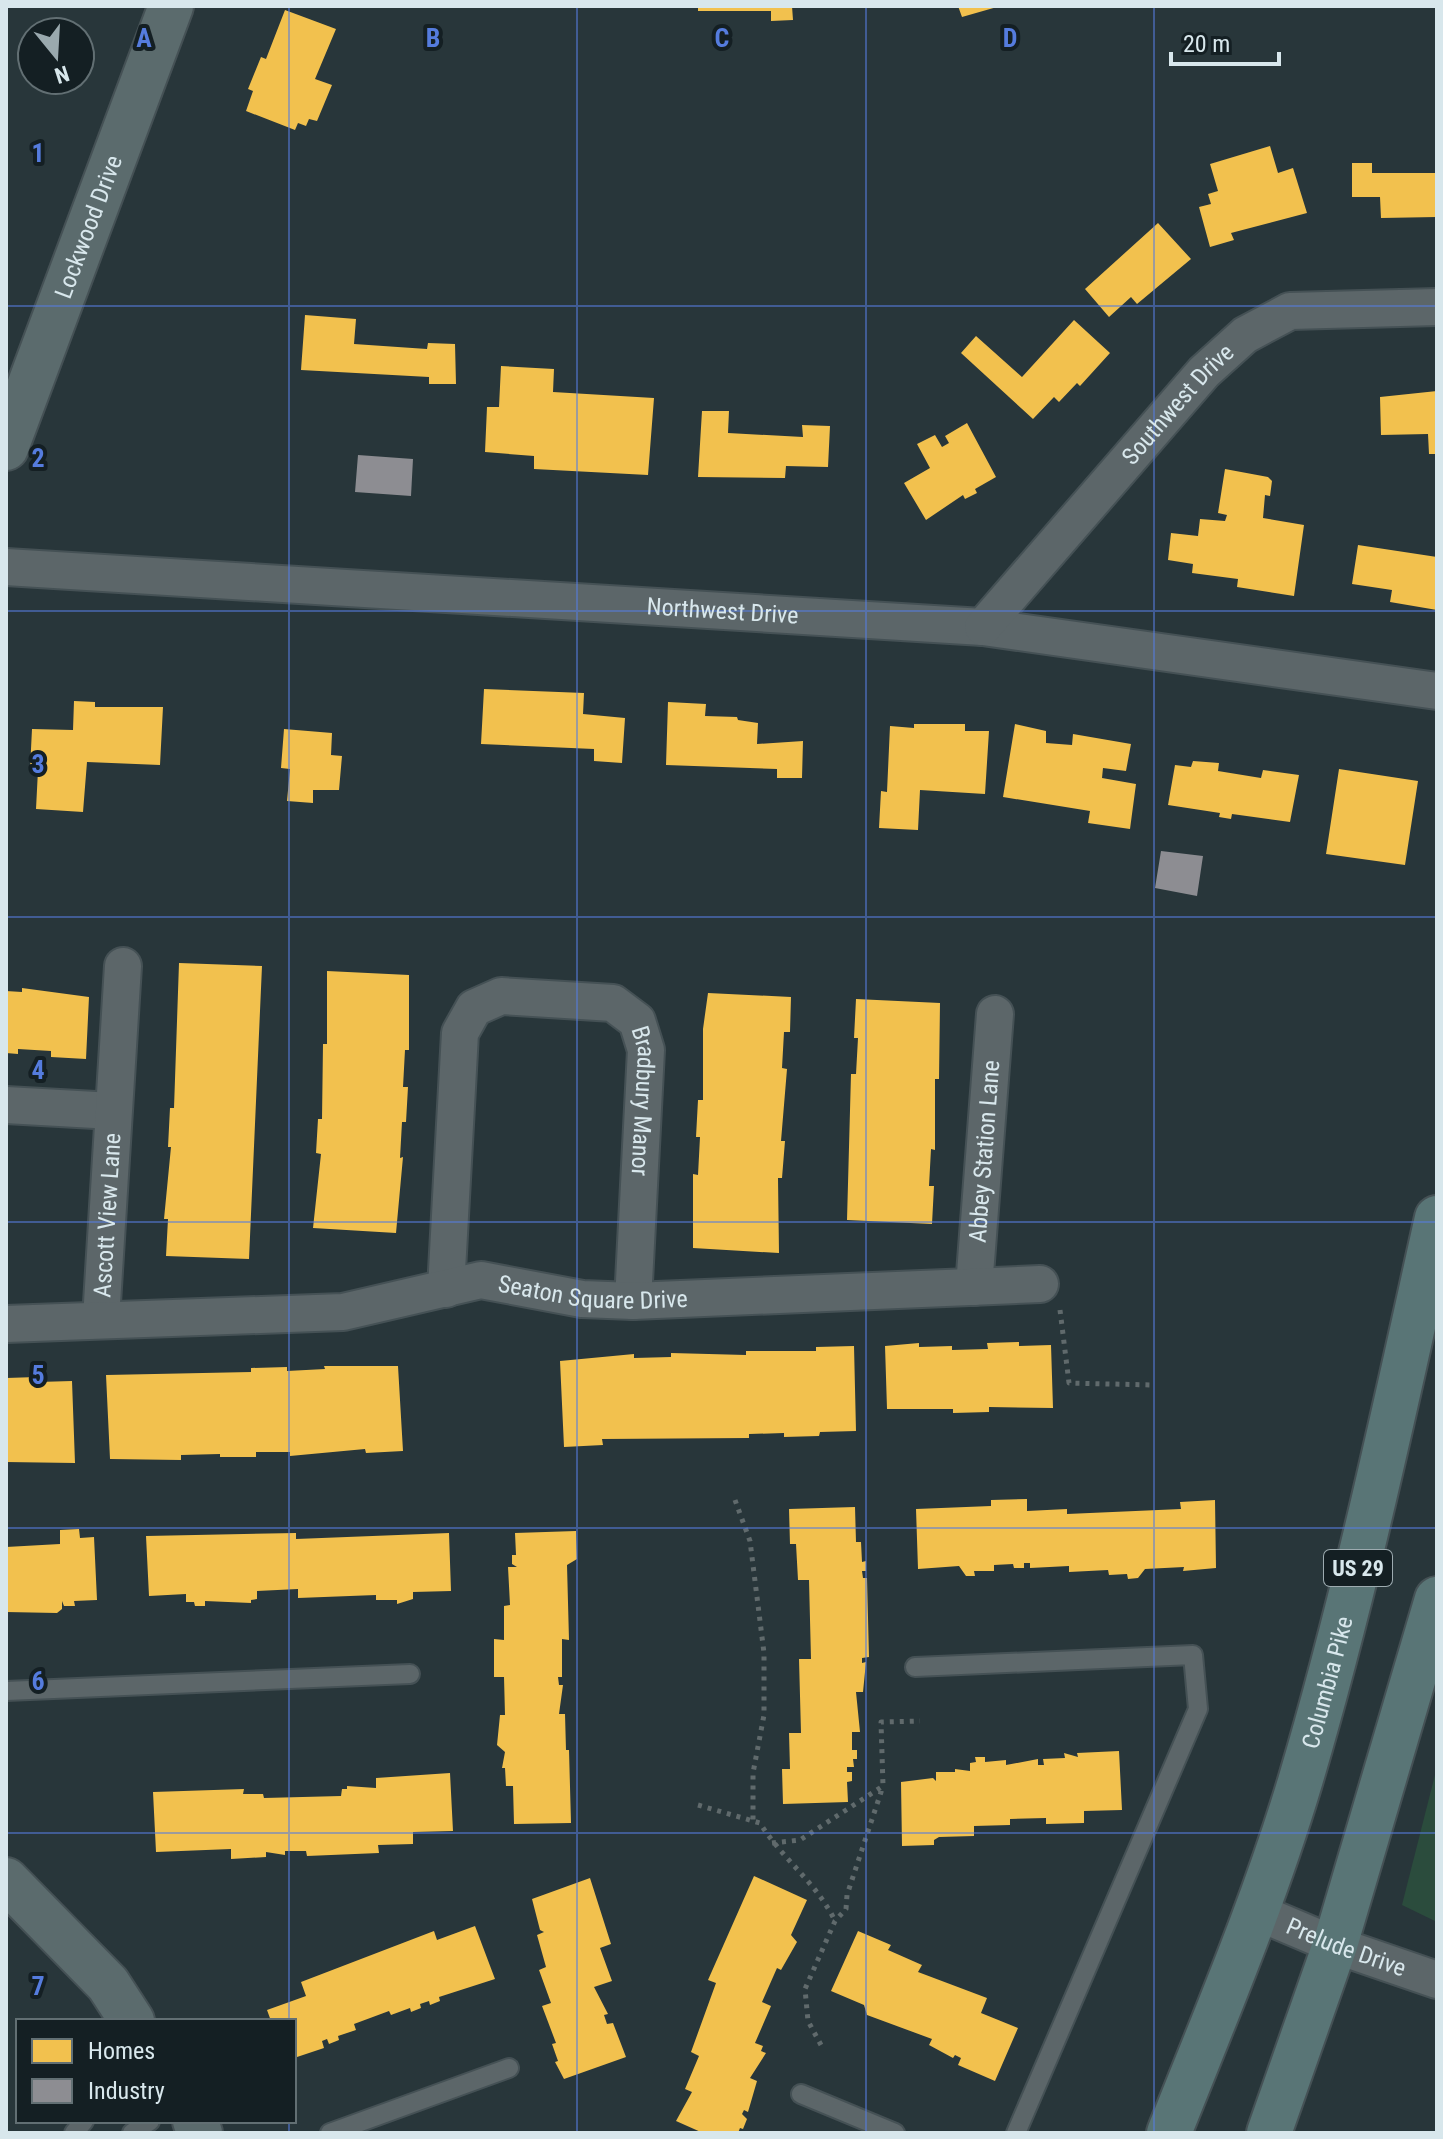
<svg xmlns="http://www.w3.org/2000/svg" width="1443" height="2139" font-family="'Roboto Condensed',sans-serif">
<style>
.green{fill:#2b4c3d}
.homes{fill:#f2c14e}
.industry{fill:#8d8d92}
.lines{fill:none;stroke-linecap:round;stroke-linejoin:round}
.lane-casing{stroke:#455155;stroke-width:22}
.street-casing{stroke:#455155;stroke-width:40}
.secondary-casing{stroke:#455155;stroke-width:48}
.highway-casing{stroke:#455155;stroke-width:48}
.path{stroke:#606a6c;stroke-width:5;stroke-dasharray:4 6;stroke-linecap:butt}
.lane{stroke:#5c6669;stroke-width:18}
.street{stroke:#5c6669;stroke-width:36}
.secondary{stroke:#5b6b6d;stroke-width:44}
.highway{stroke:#597576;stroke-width:44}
.grid{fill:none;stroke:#557cde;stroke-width:2;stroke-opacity:0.55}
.labels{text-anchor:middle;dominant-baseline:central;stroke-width:8;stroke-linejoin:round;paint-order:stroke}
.shield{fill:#141f23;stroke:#9dabb0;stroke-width:2}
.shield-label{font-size:22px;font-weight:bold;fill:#d8e7ec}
.street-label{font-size:24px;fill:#d8e7ec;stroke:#141f23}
.grid-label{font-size:26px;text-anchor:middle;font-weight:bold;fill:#557cde;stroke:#141f23;stroke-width:8;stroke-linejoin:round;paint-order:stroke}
</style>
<rect width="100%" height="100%" fill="#28363a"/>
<path class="green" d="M 1437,1767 L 1437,1922 L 1402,1905 Z"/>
<path class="homes" d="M 698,6 L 792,6 L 793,20 L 771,21 L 771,11 L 698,11 Z
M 958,6 L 997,6 L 997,7 L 962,17 Z
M 285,10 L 336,29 L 315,79 L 332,85 L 317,121 L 309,119 L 306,126 L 298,123 L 295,130 L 246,111 L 253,91 L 248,89 L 261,57 L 266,59 Z
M 1270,146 L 1278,173 L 1293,168 L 1307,213 L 1231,233 L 1234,240 L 1210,247 L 1199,207 L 1211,204 L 1208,194 L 1218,191 L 1210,164 Z
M 1352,163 L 1372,163 L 1372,173 L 1437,173 L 1437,217 L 1381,218 L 1380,197 L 1352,197 Z
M 1158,223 L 1191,259 L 1137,304 L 1131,297 L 1109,317 L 1085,289 Z
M 305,315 L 356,319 L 354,344 L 427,349 L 428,343 L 455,344 L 456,384 L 429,384 L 429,377 L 301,370 Z
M 1074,320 L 1110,353 L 1080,386 L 1077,383 L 1059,402 L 1054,397 L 1033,419 L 961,353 L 976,336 L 1022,377 Z
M 501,366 L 554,369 L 553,392 L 654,398 L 648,475 L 534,469 L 534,456 L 485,452 L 487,407 L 499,407 Z
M 1437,391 L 1437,454 L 1429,454 L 1428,434 L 1381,435 L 1380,397 Z
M 702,411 L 729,411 L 728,433 L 803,437 L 802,425 L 830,426 L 828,467 L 786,466 L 785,478 L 698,477 Z
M 967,423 L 996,477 L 975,489 L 977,493 L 965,499 L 963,495 L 926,520 L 904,483 L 930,468 L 917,444 L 935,435 L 942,447 L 949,443 L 945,436 Z
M 1225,469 L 1268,477 L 1272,481 L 1270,496 L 1265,495 L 1263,518 L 1304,525 L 1294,596 L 1237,587 L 1238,579 L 1192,573 L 1193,564 L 1168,560 L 1171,533 L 1198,536 L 1200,519 L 1225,521 L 1227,515 L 1218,513 Z
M 1358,545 L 1437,557 L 1437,610 L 1390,602 L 1392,590 L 1352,584 Z
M 484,689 L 584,693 L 583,714 L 625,718 L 622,763 L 594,761 L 594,749 L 481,744 Z
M 74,701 L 95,702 L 95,707 L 163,707 L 160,765 L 87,762 L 83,812 L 36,809 L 38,770 L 30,769 L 32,729 L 73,730 Z
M 668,702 L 706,704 L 705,716 L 737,717 L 738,720 L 758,723 L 757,744 L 803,741 L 802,778 L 777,778 L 777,769 L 666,765 Z
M 914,724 L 965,724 L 965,731 L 989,731 L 985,794 L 920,790 L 918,830 L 879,828 L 881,791 L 887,792 L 890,726 L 914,728 Z
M 1015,724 L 1046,731 L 1046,743 L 1072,745 L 1073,734 L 1131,744 L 1126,771 L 1103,768 L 1102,778 L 1136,784 L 1130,829 L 1088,823 L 1090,811 L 1003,797 Z
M 284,729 L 332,733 L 331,755 L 342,756 L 339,790 L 313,790 L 313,803 L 287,801 L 290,769 L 281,768 Z
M 1193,761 L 1219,763 L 1218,771 L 1261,778 L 1263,770 L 1299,775 L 1290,822 L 1232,814 L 1231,819 L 1219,817 L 1220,813 L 1168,805 L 1175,765 L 1191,767 Z
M 1339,769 L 1418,781 L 1405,865 L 1326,854 Z
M 179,963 L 262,966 L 249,1259 L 166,1256 L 168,1219 L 164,1219 L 171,1147 L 168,1147 L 170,1108 L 174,1108 Z
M 327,971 L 409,975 L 409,1050 L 405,1050 L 403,1087 L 408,1087 L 406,1122 L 402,1122 L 400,1158 L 403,1157 L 396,1233 L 313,1228 L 321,1154 L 316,1153 L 318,1119 L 322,1119 L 323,1044 L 327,1044 Z
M 22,988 L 89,997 L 86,1059 L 51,1057 L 51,1051 L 18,1049 L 18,1054 L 6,1053 L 6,991 L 22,992 Z
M 708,993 L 791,997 L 790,1032 L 784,1032 L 782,1068 L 787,1069 L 781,1141 L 785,1141 L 782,1178 L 778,1178 L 779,1253 L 693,1248 L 693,1174 L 698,1175 L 700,1137 L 696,1137 L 698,1100 L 703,1100 L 703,1029 Z
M 856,999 L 940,1003 L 939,1079 L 935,1079 L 935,1150 L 931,1149 L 929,1186 L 934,1186 L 932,1224 L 847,1220 L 851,1074 L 856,1074 L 858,1038 L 854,1038 Z
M 1019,1342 L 1019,1346 L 1051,1345 L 1053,1408 L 989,1407 L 989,1412 L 953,1413 L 953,1409 L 887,1409 L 885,1346 L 919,1343 L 919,1347 L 952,1346 L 952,1350 L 988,1349 L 987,1343 Z
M 854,1346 L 856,1431 L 820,1432 L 819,1436 L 784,1437 L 784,1433 L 749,1434 L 749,1438 L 602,1439 L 603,1445 L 564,1447 L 560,1361 L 634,1354 L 634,1358 L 671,1357 L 671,1353 L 746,1355 L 746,1351 L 816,1351 L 816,1347 Z
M 324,1366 L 398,1366 L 403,1451 L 366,1453 L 365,1449 L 290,1456 L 290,1452 L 256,1452 L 256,1457 L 220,1457 L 220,1454 L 181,1455 L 181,1460 L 110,1459 L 106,1375 L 251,1372 L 251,1368 L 287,1367 L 287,1371 L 325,1369 Z
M 37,1377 L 38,1382 L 72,1381 L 75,1463 L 6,1462 L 6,1378 Z
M 1027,1499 L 1027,1511 L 1067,1509 L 1067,1514 L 1181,1509 L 1180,1502 L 1215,1500 L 1216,1568 L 1183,1571 L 1184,1567 L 1145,1569 L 1138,1578 L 1128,1579 L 1127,1574 L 1109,1575 L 1108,1570 L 1069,1572 L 1069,1566 L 1030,1568 L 1030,1563 L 1024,1563 L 1024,1568 L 1014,1568 L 1013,1564 L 994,1565 L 994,1571 L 974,1571 L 975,1576 L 966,1576 L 959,1566 L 918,1569 L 916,1509 L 991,1506 L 991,1500 Z
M 855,1507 L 856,1542 L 861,1542 L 862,1562 L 866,1561 L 866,1571 L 862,1571 L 863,1578 L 867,1578 L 869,1657 L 862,1658 L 862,1663 L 866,1662 L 863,1692 L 856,1692 L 860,1732 L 852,1732 L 852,1750 L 857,1750 L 857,1759 L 853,1759 L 854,1767 L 847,1767 L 847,1772 L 852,1772 L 852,1781 L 847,1782 L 848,1802 L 783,1804 L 782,1769 L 790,1769 L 789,1733 L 801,1733 L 799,1659 L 811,1659 L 809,1580 L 798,1580 L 796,1544 L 790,1544 L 789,1509 Z
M 79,1529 L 80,1538 L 94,1537 L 97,1600 L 74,1601 L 75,1606 L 64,1606 L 62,1601 L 62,1609 L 57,1613 L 6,1612 L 6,1547 L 60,1544 L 60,1530 Z
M 576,1531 L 577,1559 L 567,1565 L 569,1640 L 562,1639 L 562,1677 L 558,1677 L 559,1685 L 563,1685 L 559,1714 L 565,1714 L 566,1750 L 569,1750 L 571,1823 L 514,1824 L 513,1786 L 506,1786 L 505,1768 L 502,1768 L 505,1752 L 497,1745 L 500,1715 L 505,1715 L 504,1677 L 494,1677 L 494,1639 L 504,1640 L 504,1606 L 510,1605 L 508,1567 L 517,1567 L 512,1564 L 512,1555 L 516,1555 L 515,1533 Z
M 296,1533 L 296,1539 L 449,1533 L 451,1591 L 413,1592 L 413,1599 L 397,1604 L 397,1600 L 376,1600 L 376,1595 L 298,1598 L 298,1589 L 257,1591 L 257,1599 L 251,1600 L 251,1603 L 205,1601 L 205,1606 L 195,1606 L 194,1602 L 186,1602 L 186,1594 L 149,1596 L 146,1536 Z
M 1119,1751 L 1122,1810 L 1084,1811 L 1084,1823 L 1046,1824 L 1046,1818 L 1010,1819 L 1010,1825 L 974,1826 L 974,1836 L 939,1837 L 934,1840 L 934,1845 L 902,1846 L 901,1782 L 933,1778 L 936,1781 L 936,1772 L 955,1772 L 955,1769 L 970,1771 L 970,1763 L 976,1762 L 975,1757 L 985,1757 L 985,1762 L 1006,1760 L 1006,1765 L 1038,1759 L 1038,1765 L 1044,1765 L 1043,1759 L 1065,1758 L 1064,1753 L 1078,1757 L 1077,1753 Z
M 450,1773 L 453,1831 L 413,1832 L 413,1844 L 378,1845 L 379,1853 L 307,1856 L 306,1851 L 285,1851 L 285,1855 L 266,1852 L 266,1857 L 231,1859 L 231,1849 L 156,1852 L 153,1792 L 244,1789 L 243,1794 L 263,1794 L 264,1798 L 341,1796 L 342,1789 L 347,1789 L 347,1786 L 376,1788 L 376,1778 Z
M 754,1876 L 807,1900 L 791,1935 L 797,1942 L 781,1970 L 777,1968 L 762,2002 L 771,2006 L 755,2043 L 763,2046 L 761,2051 L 766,2053 L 750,2078 L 757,2081 L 748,2112 L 744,2110 L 742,2114 L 747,2119 L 743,2129 L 740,2128 L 738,2133 L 703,2133 L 676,2121 L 692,2092 L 685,2089 L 699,2056 L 691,2052 L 716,1983 L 708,1980 Z
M 590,1878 L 611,1944 L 600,1948 L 612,1981 L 594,1987 L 608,2014 L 604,2015 L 607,2024 L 613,2023 L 626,2057 L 564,2079 L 555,2062 L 558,2061 L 552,2044 L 556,2043 L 542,2006 L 551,2003 L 539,1970 L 546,1967 L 537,1935 L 544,1932 L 540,1930 L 532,1899 Z
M 475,1926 L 495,1979 L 439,1997 L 440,2001 L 430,2005 L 429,2001 L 420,2004 L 421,2008 L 411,2012 L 410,2008 L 391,2015 L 389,2011 L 354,2024 L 356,2030 L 338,2036 L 339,2040 L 329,2044 L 327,2039 L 322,2041 L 324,2048 L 294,2058 L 294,2021 L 271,2021 L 267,2010 L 306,1996 L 301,1982 L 434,1931 L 437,1940 Z
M 858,1931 L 891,1945 L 888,1950 L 922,1965 L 918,1972 L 987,1998 L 981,2013 L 1018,2028 L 995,2081 L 958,2065 L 961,2058 L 955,2055 L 953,2058 L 929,2045 L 932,2039 L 867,2015 L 864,2005 L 831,1991 Z"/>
<path class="industry" d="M 358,455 L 413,459 L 411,496 L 355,492 Z
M 1161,851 L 1203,856 L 1197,896 L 1155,888 Z"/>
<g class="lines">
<defs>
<path id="lane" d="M 915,1667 L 1193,1655 L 1198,1709 L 1016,2133
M 6,1691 L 410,1674
M 801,2094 L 895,2133
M 74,2133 L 84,2121
M 132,2133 L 150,2121
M 330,2133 L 509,2068"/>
<g id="street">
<path id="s1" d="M 6,567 L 983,627 L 1437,691"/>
<path id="s2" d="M 983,627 L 1204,372 L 1245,335 L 1290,311 L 1437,307"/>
<path d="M 6,1105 L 113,1111"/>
<path id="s3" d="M 974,1287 L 995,1014"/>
<path id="s4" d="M 446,1289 L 460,1033 L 474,1008 L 501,996 L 613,1003 L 637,1021 L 646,1050 L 633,1301"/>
<path id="s5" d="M 101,1319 L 123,966"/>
<path id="s6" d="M 6,1324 L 343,1312 L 481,1280 L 582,1299 L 633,1301 L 1040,1284"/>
<path id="s7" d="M 1257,1912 L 1335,1945 L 1437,1980"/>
</g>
<g id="secondary">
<path id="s8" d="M 6,448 L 171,6"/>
<path d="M 6,1880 L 108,1984 L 132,2021"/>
<path d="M 195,2121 L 200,2133"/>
</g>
<g id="highway">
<path id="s9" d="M 1169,2133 C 1215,2017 1264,1902 1300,1782 C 1355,1596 1395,1407 1437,1218"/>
<path d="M 1269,2133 L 1335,1945 L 1437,1599"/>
</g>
</defs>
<use href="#lane" class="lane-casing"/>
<use href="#street" class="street-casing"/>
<use href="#secondary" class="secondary-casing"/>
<use href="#highway" class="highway-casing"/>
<path class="path" d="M 1060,1310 L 1069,1383 L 1152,1385
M 735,1500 L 750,1541 L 764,1653 L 764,1715 L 753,1773 L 753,1822
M 698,1805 L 760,1823 C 782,1859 817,1883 835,1921
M 772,1843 L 800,1840 L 883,1786 L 881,1722 L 920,1721
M 821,2045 L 808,2021 L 805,1989 L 835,1921 L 846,1909 L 847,1895 L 883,1786"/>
<use href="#lane" class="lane"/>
<use href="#street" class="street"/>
<use href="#secondary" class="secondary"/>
<use href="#highway" class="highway"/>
</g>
<path class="grid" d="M 289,6 L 289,2021M 577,6 L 577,2133M 866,6 L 866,2133M 1154,6 L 1154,2133M 6,306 L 1437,306M 6,611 L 1437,611M 6,917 L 1437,917M 6,1222 L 1437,1222M 6,1528 L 1437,1528M 6,1833 L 1437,1833M 289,2121 L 289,2133"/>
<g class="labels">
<rect class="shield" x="1324" y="1550" width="68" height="36" rx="6"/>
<g class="shield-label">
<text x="1358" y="1568">US 29</text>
</g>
<g class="street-label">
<text stroke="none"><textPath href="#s8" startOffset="236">Lockwood Drive</textPath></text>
<text stroke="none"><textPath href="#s2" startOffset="296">Southwest Drive</textPath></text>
<text stroke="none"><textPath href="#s1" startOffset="718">Northwest Drive</textPath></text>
<text stroke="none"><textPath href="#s4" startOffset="538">Bradbury Manor</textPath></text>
<text stroke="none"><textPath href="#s3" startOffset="136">Abbey Station Lane</textPath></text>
<text stroke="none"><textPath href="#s5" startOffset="104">Ascott View Lane</textPath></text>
<text stroke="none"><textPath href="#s6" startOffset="592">Seaton Square Drive</textPath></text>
<text stroke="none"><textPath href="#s9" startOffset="478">Columbia Pike</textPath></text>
<text stroke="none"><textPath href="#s7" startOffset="96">Prelude Drive</textPath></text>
</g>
</g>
<g class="grid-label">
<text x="144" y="47">A</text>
<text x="433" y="47">B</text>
<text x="722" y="47">C</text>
<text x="1010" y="47">D</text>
<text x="38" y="162">1</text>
<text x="38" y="467">2</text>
<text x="38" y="773">3</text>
<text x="38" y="1079">4</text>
<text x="38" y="1384">5</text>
<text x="38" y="1690">6</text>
<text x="38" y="1995">7</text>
</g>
<rect width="1443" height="2139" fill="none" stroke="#d8e7ec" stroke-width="16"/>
<rect x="16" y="2019" width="280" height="104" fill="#141f23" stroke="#626f73" stroke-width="2"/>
<rect x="32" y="2039" width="40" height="24" fill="#f2c14e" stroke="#626f73" stroke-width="2"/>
<text x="88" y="2059" font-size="24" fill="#d8e7ec">Homes</text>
<rect x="32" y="2079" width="40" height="24" fill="#8d8d92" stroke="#626f73" stroke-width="2"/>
<text x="88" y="2099" font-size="24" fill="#d8e7ec">Industry</text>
<g transform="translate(56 56) rotate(162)"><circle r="38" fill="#141f23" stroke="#626f73" stroke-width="2"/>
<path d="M0-6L14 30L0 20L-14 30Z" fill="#9aa9ae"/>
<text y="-12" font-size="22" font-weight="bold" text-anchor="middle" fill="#d8e7ec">N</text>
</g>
<path d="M1171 52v12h108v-12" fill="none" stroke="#d8e7ec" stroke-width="4"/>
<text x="1183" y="52" font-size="24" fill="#d8e7ec" stroke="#141f23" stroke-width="6" paint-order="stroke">20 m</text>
</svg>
